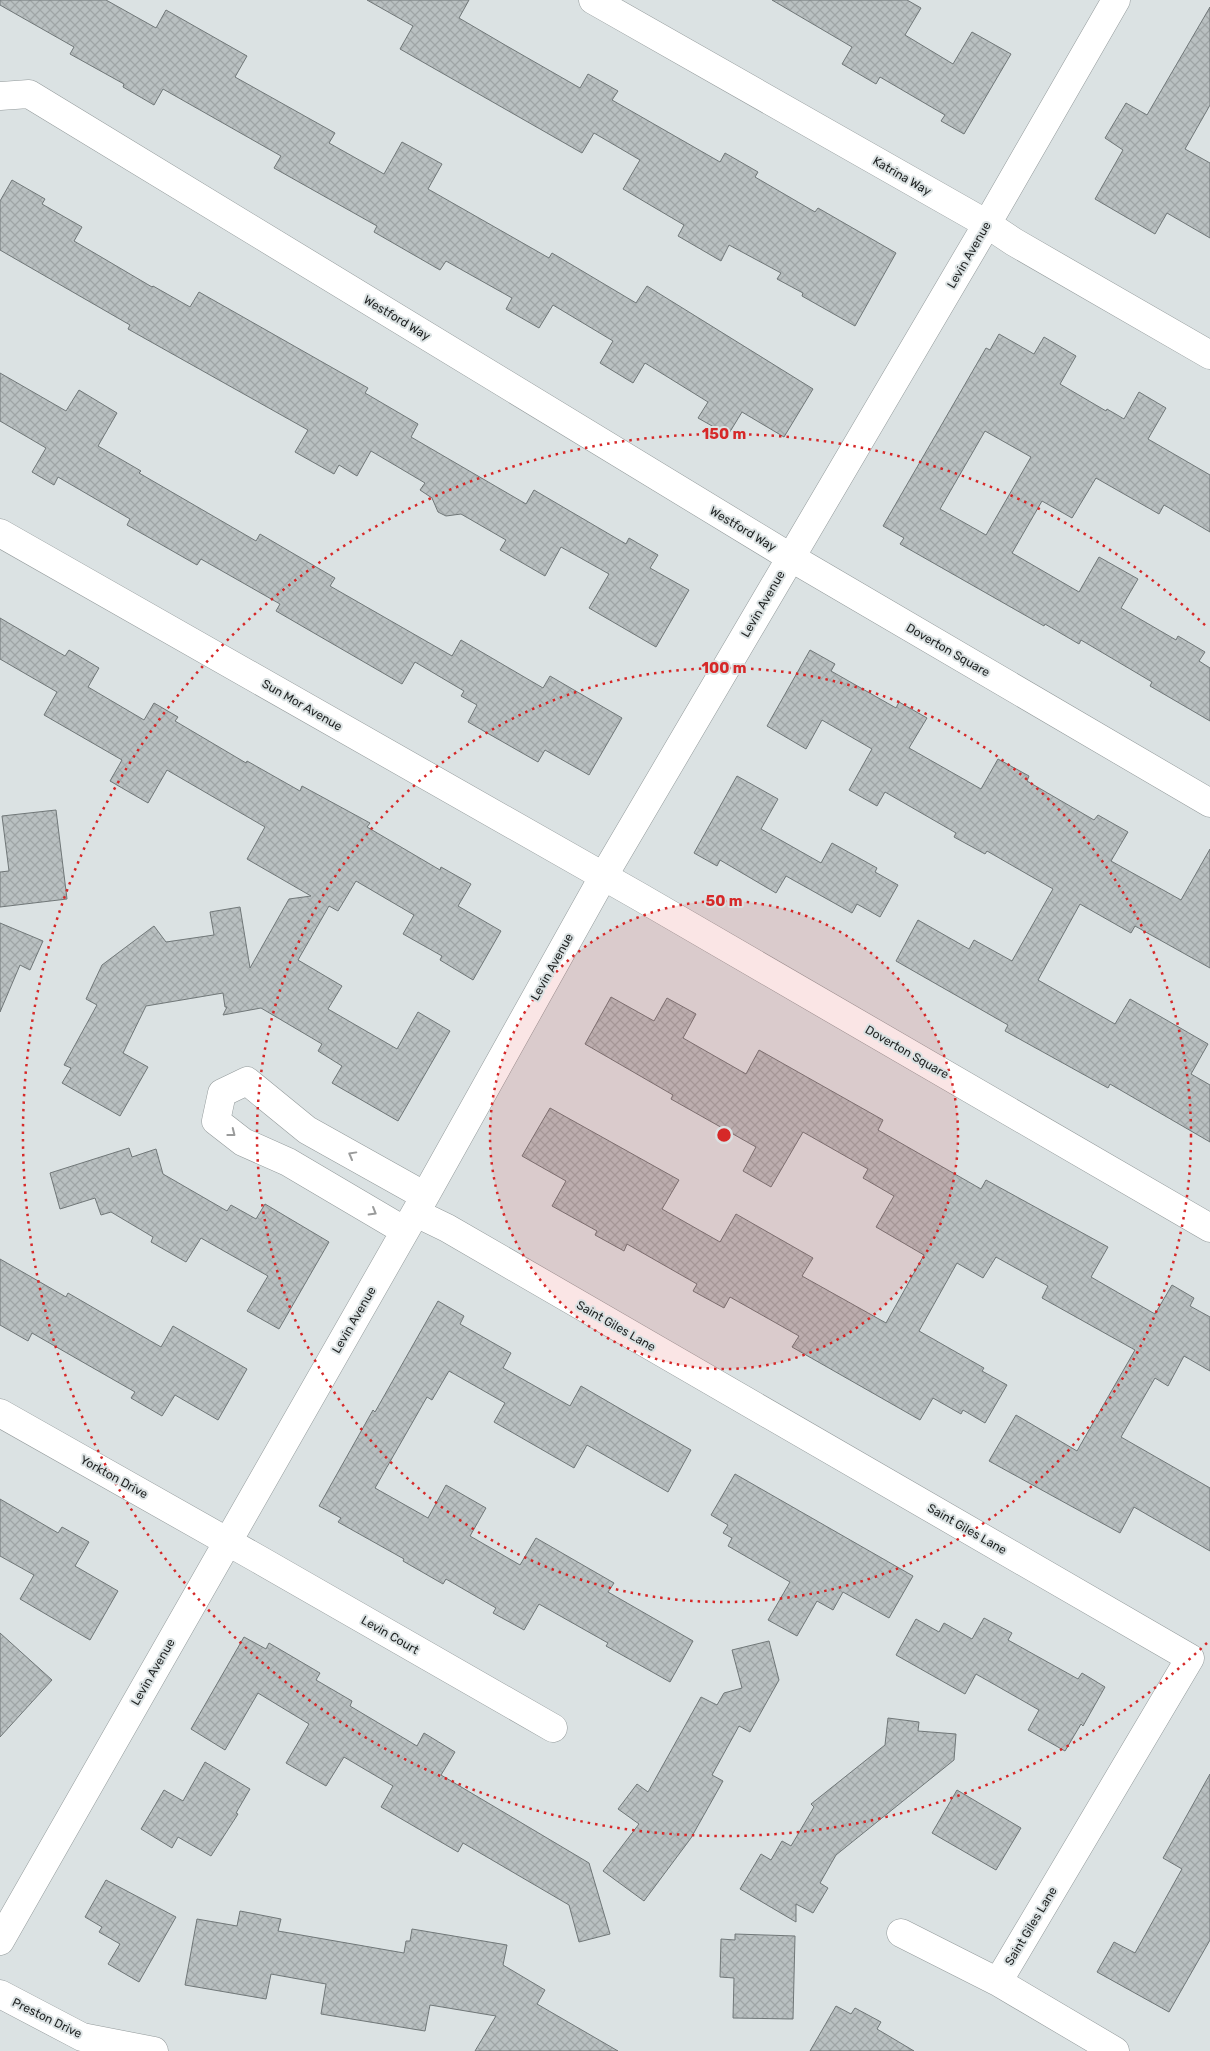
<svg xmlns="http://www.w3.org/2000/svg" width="1210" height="2051" font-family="Rubik,sans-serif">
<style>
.building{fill:url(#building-cross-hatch);stroke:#707778;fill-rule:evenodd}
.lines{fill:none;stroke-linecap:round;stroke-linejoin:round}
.minor-casing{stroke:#939a9b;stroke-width:29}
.minor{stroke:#fff;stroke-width:28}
.oneway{stroke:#9a9b9b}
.ring{fill:none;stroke:#d62828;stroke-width:2.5;stroke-dasharray:2.5 5}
.labels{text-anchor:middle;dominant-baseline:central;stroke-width:4;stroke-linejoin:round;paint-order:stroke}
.street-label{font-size:12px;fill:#1e2121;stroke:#dbe2e3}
.centre{fill:#d62828;stroke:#dbe2e3;stroke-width:2.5}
.ring-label{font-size:15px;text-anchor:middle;font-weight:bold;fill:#d62828;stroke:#dbe2e3;stroke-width:4;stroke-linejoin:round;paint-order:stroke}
</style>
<defs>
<pattern id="building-cross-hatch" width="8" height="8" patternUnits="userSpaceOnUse" patternTransform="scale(1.25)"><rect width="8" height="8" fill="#b9c0c1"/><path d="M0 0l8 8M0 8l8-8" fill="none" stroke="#9fa5a6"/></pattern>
</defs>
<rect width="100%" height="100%" fill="#dbe2e3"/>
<path class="building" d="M 0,0 L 106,0 L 156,28 L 166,10 L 247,56 L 235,77 L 335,133 L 329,143 L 384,174 L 402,142 L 442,164 L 428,189 L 549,258 L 552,253 L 636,303 L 647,286 L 813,389 L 784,437 L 742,412 L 728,435 L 698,418 L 708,402 L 645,363 L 633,383 L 600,363 L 613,341 L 553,305 L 539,328 L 506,309 L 512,298 L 446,261 L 440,270 L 374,232 L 377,226 L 274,168 L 281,156 L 163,89 L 154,105 L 123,87 L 124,84 L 70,54 L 74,47 L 0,5 Z
M 367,0 L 469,0 L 459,18 L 505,45 L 580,88 L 588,74 L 618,91 L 612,100 L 720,162 L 725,153 L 758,172 L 755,177 L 815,212 L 818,208 L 896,253 L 855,326 L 802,296 L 803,293 L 777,279 L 781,273 L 729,245 L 721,261 L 678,236 L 684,225 L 623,189 L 640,160 L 594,133 L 582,153 L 400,49 L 413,26 Z
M 772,0 L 907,0 L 921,8 L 905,35 L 953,64 L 972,32 L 1011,54 L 964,134 L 941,121 L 945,115 L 880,77 L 876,84 L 842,64 L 852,47 Z
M 1210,7 L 1210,105 L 1185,149 L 1210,163 L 1210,238 L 1167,213 L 1155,234 L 1095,199 L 1123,150 L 1105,138 L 1126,103 L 1147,115 Z
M 12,180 L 45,199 L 42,204 L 82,227 L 74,241 L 152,287 L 153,286 L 190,307 L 199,292 L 368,388 L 365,393 L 418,424 L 411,437 L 526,504 L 534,490 L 626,544 L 629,538 L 658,555 L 650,568 L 689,590 L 656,647 L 589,608 L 609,574 L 561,547 L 545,576 L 500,550 L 506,540 L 461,514 L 446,516 L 438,512 L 432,498 L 420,490 L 425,483 L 371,451 L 357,476 L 339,465 L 334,474 L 295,452 L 308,430 L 128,329 L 130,325 L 0,250 L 0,201 Z
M 999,334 L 1034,354 L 1044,337 L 1076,356 L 1060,384 L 1106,411 L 1107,409 L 1124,419 L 1139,392 L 1166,408 L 1148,439 L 1210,475 L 1210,532 L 1164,505 L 1159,514 L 1096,478 L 1072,518 L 1042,501 L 1012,553 L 1079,592 L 1099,557 L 1138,579 L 1121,608 L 1176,640 L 1178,636 L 1205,652 L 1199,661 L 1210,668 L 1210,721 L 1150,686 L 1152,682 L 1081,640 L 1079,644 L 1045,624 L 1044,626 L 900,544 L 904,538 L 883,526 L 986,348 L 990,350 ZM 985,431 L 1031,457 L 986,535 L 940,509 Z
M 0,373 L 66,411 L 79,390 L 117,413 L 98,446 L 141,471 L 139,473 L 256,541 L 260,534 L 335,578 L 330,586 L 452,656 L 461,640 L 543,688 L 550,676 L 622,718 L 589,775 L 545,750 L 538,762 L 468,722 L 477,705 L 461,696 L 464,691 L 415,662 L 402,684 L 276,611 L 280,604 L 201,559 L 197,565 L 127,525 L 130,519 L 58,477 L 54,485 L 32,472 L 46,448 L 0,421 Z
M 0,618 L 65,656 L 69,650 L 99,668 L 88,687 L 144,720 L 154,703 L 178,717 L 175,721 L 246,763 L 247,761 L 300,791 L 302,786 L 370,823 L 367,827 L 440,870 L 441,867 L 471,884 L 458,906 L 501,931 L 473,980 L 440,960 L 442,956 L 403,934 L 414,915 L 356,881 L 338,911 L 329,906 L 298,960 L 342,986 L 328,1009 L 397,1049 L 418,1012 L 450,1031 L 398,1121 L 332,1083 L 342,1066 L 318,1051 L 322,1044 L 261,1008 L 223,1015 L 227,1007 L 225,1007 L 223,993 L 146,1006 L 123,1053 L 148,1067 L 120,1116 L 62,1083 L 71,1068 L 64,1065 L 97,1005 L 86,999 L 102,965 L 154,926 L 166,942 L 214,935 L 210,912 L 240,907 L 250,968 L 289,899 L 311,896 L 247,859 L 265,827 L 167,770 L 148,803 L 110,781 L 122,760 L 44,715 L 57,692 L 0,659 Z
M 810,650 L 835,664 L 831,671 L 896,708 L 899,702 L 927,718 L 909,748 L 981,789 L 998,759 L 1029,776 L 1027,781 L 1094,820 L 1098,815 L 1128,832 L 1111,861 L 1181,900 L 1210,849 L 1210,968 L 1135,926 L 1131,933 L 1080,904 L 1038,980 L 1115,1024 L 1130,999 L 1208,1044 L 1191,1074 L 1210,1085 L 1210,1142 L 1110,1084 L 1108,1088 L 1005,1031 L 1008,1025 L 896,961 L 918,920 L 969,949 L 974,940 L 1012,961 L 1053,889 L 987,851 L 985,854 L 954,837 L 956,833 L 885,792 L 877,806 L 849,790 L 872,749 L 822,720 L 806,749 L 767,726 Z
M 737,776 L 778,799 L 761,829 L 821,863 L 832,843 L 877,868 L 875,872 L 898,885 L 880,917 L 857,904 L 852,913 L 786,876 L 776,893 L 720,860 L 717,866 L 694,853 Z
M 56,810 L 67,899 L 0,907 L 0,872 L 9,871 L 2,816 Z
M 0,923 L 43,941 L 30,970 L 20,965 L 0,1012 Z
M 611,997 L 654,1021 L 667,998 L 696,1014 L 683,1038 L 746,1074 L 759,1050 L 883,1120 L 878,1130 L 981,1189 L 986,1180 L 1108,1247 L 1091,1277 L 1155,1314 L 1172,1285 L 1194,1298 L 1190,1306 L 1210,1317 L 1210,1371 L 1184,1356 L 1168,1386 L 1155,1378 L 1121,1437 L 1210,1488 L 1210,1551 L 1134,1507 L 1120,1533 L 989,1461 L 1016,1415 L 1077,1451 L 1135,1350 L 1042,1298 L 1048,1286 L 996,1257 L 983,1278 L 957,1263 L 919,1331 L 984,1368 L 982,1371 L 1007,1385 L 985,1423 L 963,1410 L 961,1414 L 933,1398 L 920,1420 L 792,1347 L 799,1336 L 730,1297 L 724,1308 L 693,1291 L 697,1284 L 627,1244 L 624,1251 L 595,1235 L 597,1231 L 552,1206 L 566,1181 L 522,1156 L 550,1108 L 679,1180 L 662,1209 L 720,1242 L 736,1214 L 813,1258 L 802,1276 L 886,1323 L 924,1255 L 876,1227 L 894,1196 L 863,1178 L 868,1169 L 803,1132 L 771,1187 L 743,1171 L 756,1147 L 671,1099 L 673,1095 L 585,1044 Z
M 129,1148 L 132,1157 L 156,1149 L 163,1174 L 227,1211 L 231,1205 L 256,1219 L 265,1204 L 329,1242 L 279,1329 L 247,1311 L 268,1276 L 201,1238 L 186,1262 L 151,1242 L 153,1237 L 111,1212 L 101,1215 L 95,1198 L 60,1209 L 50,1173 Z
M 0,1259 L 66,1297 L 68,1293 L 161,1347 L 173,1326 L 247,1369 L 218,1420 L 175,1395 L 162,1416 L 131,1398 L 135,1392 L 32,1333 L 28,1341 L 0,1325 Z
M 438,1301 L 464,1316 L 460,1324 L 511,1353 L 503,1368 L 570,1406 L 581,1386 L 691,1450 L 668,1492 L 587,1445 L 574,1468 L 494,1422 L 505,1403 L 449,1371 L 432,1400 L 427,1397 L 375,1488 L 428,1518 L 446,1485 L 486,1508 L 470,1536 L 520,1565 L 536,1538 L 614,1583 L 608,1592 L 693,1641 L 670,1682 L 606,1646 L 608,1643 L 539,1604 L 524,1630 L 493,1613 L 496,1608 L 446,1579 L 443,1584 L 403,1561 L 404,1559 L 338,1522 L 341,1518 L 319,1506 L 373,1410 L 375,1412 Z
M 735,1474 L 913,1576 L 889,1618 L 843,1592 L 833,1610 L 817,1601 L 797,1636 L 768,1620 L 790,1582 L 728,1546 L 732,1538 L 723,1533 L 728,1525 L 711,1515 Z
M 0,1499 L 58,1533 L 62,1527 L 89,1542 L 75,1566 L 118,1591 L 90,1640 L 20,1599 L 34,1575 L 0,1556 Z
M 984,1618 L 1012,1633 L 1008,1640 L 1078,1679 L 1082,1673 L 1105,1687 L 1083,1726 L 1081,1724 L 1065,1751 L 1028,1730 L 1039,1710 L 976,1674 L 965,1694 L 896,1655 L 916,1619 L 939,1632 L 944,1623 L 972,1639 Z
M 0,1633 L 52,1680 L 0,1737 Z
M 244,1637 L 266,1649 L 269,1643 L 320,1673 L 316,1680 L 352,1701 L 350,1706 L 417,1746 L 424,1733 L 455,1752 L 441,1775 L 589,1863 L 610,1934 L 579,1942 L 569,1905 L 463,1843 L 458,1852 L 381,1807 L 393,1786 L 344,1757 L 326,1786 L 286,1763 L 309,1724 L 258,1693 L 225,1750 L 191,1729 Z
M 769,1641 L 779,1680 L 750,1732 L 739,1726 L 712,1775 L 723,1781 L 691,1838 L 644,1901 L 603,1871 L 639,1824 L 618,1809 L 637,1784 L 648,1792 L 701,1697 L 717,1705 L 724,1693 L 742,1688 L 732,1650 Z
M 888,1718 L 919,1722 L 918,1731 L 956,1734 L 954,1760 L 836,1855 L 820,1883 L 828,1888 L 813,1913 L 796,1904 L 796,1922 L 740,1889 L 761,1854 L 771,1860 L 782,1841 L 791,1846 L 814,1807 L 811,1804 L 885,1745 Z
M 205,1762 L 250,1789 L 236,1813 L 238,1814 L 211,1856 L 178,1837 L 172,1848 L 141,1829 L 164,1790 L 183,1801 Z
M 1210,1774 L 1210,1940 L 1169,2012 L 1097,1972 L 1114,1942 L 1135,1953 L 1182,1869 L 1163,1858 Z
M 957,1790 L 1021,1828 L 996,1870 L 932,1833 Z
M 106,1880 L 176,1917 L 139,1982 L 108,1964 L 120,1944 L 99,1932 L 102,1927 L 85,1917 Z
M 240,1911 L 281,1919 L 278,1931 L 404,1953 L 406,1941 L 410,1941 L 412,1929 L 507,1945 L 503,1965 L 545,1990 L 537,2004 L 618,2051 L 475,2051 L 496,2016 L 430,2005 L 425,2031 L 321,2014 L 326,1984 L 271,1974 L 266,1999 L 185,1985 L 197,1919 L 237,1926 Z
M 735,1934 L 795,1936 L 793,2019 L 733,2018 L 734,1978 L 720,1977 L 721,1939 L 735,1940 Z
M 836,2006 L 851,2014 L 855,2008 L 881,2022 L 877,2029 L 914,2051 L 810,2051 Z"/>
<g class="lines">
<defs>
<path id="minor" d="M 593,0 L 987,224 L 1014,242 L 1210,355
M 0,96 L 29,94 L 790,557 L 1210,803
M 0,533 L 640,897 L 1210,1228
M 416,1213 L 447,1228 L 1190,1658 L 998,1982
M 405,1231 L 288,1162 L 243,1142 L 216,1121 L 222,1093 L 247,1081 L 307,1130 L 425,1196
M 0,1413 L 260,1560 L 553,1728
M 901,1933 L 998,1982 L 1115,2051
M 0,1941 L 425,1196 L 603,877 L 987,224 L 1116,0
M 0,1994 L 82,2037 L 154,2051"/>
</defs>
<use href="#minor" class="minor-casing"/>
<use href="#minor" class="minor"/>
</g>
<defs><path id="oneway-chevron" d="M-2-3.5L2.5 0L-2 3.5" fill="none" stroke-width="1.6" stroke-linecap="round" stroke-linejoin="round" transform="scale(1.25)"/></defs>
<g class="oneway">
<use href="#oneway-chevron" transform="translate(232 1133) rotate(38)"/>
<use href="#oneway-chevron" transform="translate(352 1155) rotate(-151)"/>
<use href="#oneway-chevron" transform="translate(373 1212) rotate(30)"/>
</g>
<circle cx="724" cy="1135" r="234" fill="#d62828" fill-opacity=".12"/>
<g class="ring">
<circle cx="724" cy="1135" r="234"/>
<circle cx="724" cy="1135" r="467"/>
<path d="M1207 1643A701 701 0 1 1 1207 627"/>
</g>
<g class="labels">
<g class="street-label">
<text transform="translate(902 176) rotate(30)">Katrina Way</text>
<text transform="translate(969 255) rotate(-60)">Levin Avenue</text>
<text transform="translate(397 318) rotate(31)">Westford Way</text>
<text transform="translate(743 529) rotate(31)">Westford Way</text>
<text transform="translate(763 604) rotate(-60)">Levin Avenue</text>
<text transform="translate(948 650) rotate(30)">Doverton Square</text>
<text transform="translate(302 705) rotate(30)">Sun Mor Avenue</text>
<text transform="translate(552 967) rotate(-61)">Levin Avenue</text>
<text transform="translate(907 1052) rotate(30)">Doverton Square</text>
<text transform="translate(354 1320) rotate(-60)">Levin Avenue</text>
<text transform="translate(616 1326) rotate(30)">Saint Giles Lane</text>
<text transform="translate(114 1477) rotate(29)">Yorkton Drive</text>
<text transform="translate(967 1529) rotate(30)">Saint Giles Lane</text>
<text transform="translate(390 1635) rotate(30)">Levin Court</text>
<text transform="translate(153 1672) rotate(-60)">Levin Avenue</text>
<text transform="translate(1031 1926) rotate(-59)">Saint Giles Lane</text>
<text transform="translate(47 2018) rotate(26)">Preston Drive</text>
</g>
</g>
<circle cx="724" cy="1135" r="8" class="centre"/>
<g class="ring-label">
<text x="724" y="439">150 m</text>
<text x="724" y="673">100 m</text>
<text x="724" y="906">50 m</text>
</g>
</svg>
